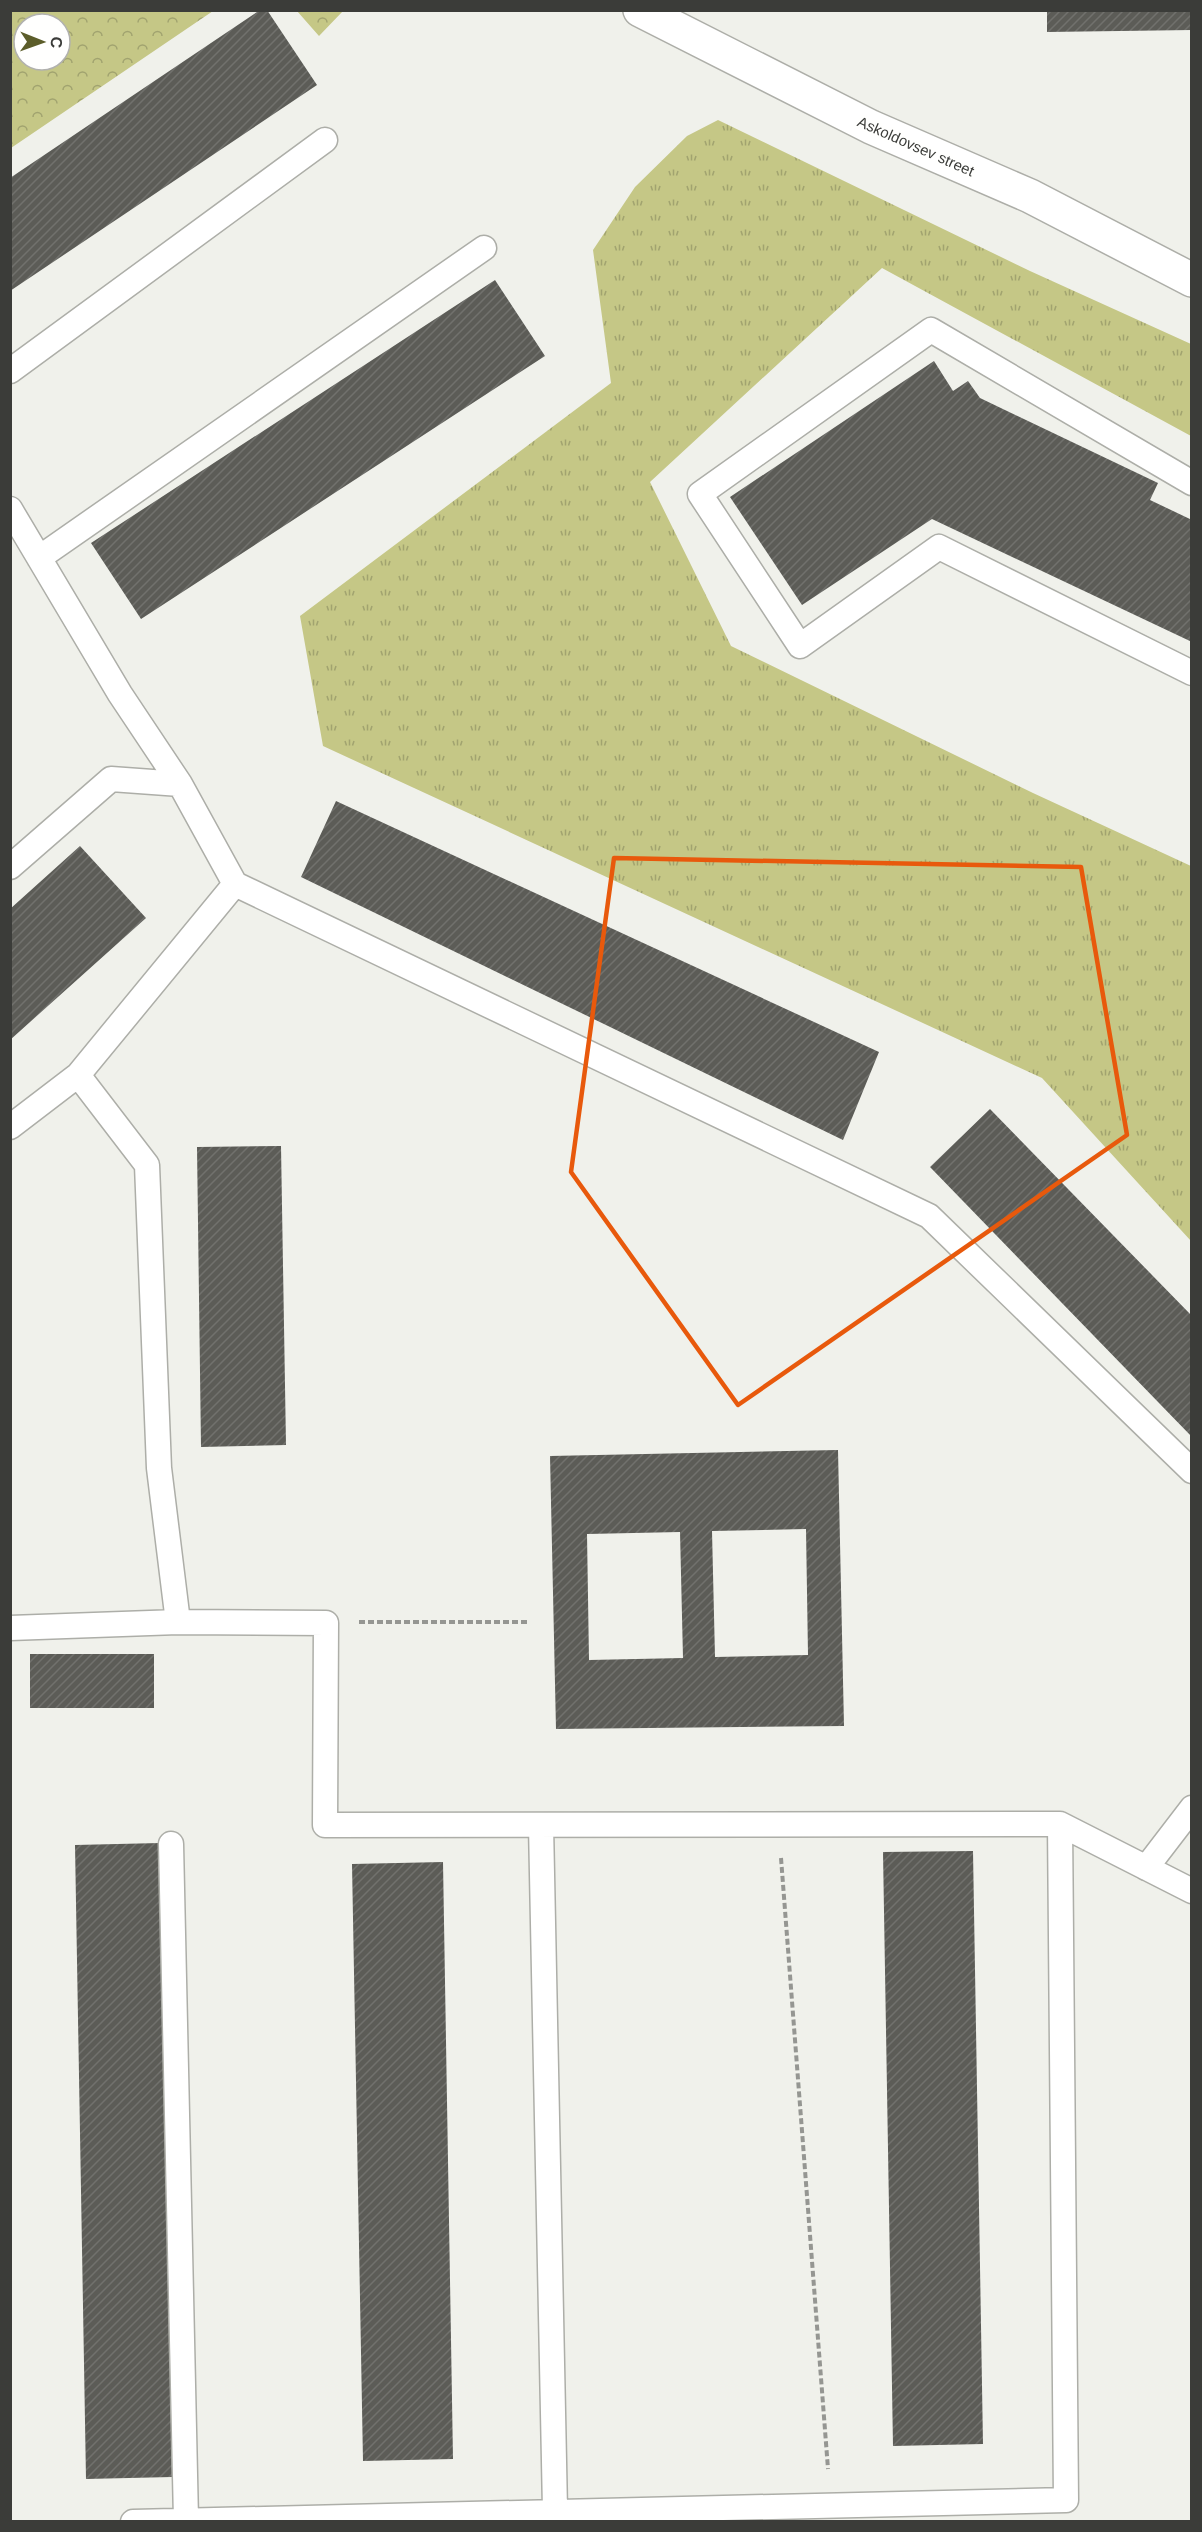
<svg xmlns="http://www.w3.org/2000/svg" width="1202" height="2532" font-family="Arial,sans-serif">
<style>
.grass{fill:url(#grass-tufts)}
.forest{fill:url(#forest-crowns);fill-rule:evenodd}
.building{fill:url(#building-hatch);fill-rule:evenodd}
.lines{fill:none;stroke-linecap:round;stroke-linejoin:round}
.service-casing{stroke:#adaea8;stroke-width:27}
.tertiary-casing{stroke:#adaea8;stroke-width:36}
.path{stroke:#959692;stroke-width:4;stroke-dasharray:6 3;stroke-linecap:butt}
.service{stroke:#fff;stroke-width:24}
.tertiary{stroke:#fff;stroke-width:33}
.marked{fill:none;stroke:#e8590c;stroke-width:4.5;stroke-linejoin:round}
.labels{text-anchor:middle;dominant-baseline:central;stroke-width:6;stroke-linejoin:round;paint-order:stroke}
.street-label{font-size:15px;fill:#3b3c39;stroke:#fffffe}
</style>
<defs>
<pattern id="grass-tufts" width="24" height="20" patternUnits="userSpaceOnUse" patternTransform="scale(1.5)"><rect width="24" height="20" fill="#c5c786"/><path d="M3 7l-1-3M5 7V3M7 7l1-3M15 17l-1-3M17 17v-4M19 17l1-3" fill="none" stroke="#a1a36f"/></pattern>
<pattern id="forest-crowns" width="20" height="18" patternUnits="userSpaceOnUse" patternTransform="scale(1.5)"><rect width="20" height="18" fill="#c5c786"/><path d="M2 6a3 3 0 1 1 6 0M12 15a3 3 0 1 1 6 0" fill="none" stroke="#a1a36f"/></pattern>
<pattern id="building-hatch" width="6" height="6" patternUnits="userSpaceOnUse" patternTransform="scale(1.5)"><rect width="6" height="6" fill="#5c5c57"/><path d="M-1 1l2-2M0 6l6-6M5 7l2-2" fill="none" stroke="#71716d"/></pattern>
</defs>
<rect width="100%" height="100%" fill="#f0f1eb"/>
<path class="grass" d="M 718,120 L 1030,271 L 1191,344 L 1191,436 L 882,268 L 650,482 L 731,646 L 1033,793 L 1191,866 L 1191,1241 L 1042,1078 L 323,746 L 300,616 L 611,383 L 593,250 L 635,187 L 687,136 Z"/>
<path class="forest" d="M 11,10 L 213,10 L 213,11 L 11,148 ZM 24,24 L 60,24 L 60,60 L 24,60 Z
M 297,11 L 343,11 L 319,36 Z"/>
<path class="building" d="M 260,10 L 267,10 L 317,85 L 10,291 L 10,178 Z
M 1047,10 L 1192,10 L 1192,30 L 1047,32 Z
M 495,280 L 545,356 L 141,619 L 91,543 Z
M 934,361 L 953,391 L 968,381 L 980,398 L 1158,483 L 1150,500 L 1192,520 L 1192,642 L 932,519 L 802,605 L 730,497 Z
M 336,801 L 879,1052 L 843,1140 L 301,877 Z
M 80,846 L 146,918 L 10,1040 L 10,909 Z
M 990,1109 L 1192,1316 L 1192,1437 L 930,1167 Z
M 281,1146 L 286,1445 L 201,1447 L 197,1147 Z
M 838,1450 L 844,1726 L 556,1729 L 550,1456 ZM 806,1529 L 808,1655 L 715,1657 L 712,1531 ZM 680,1532 L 683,1658 L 589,1660 L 587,1534 Z
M 30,1654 L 154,1654 L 154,1708 L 30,1708 Z
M 160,1843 L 172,2477 L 86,2479 L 75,1845 Z
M 973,1851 L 983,2444 L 893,2446 L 883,1852 Z
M 443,1862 L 453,2459 L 363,2461 L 352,1864 Z"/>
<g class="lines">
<defs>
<path id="service" d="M 10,371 L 325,140
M 1192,483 L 931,330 L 700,494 L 800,646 L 939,547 L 1192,673
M 10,509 L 120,694 L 180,784 L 235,884 L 929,1216 L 1192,1471
M 39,558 L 484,248
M 10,867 L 111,779 L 180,784
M 78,1075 L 147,1165 L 159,1468 L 178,1622
M 10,1127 L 78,1075 L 235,884
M 10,1628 L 178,1622 L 326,1623 L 325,1825 L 1060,1824 L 1192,1891
M 541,1825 L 555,2510
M 171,1844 L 186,2520
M 1146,1868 L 1192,1808
M 133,2522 L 1066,2500 L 1060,1824"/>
<path id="tertiary" d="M 640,10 L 871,127 L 1030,196 L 1192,280"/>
</defs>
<use href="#service" class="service-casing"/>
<use href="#tertiary" class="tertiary-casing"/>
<path class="path" d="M 359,1622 L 530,1622
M 781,1858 L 828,2469"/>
<use href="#service" class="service"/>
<use href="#tertiary" class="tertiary"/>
</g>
<path class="marked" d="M 614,858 L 1081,867 L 1127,1135 L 738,1405 L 571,1172 Z"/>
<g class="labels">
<g class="street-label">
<text transform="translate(916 146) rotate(24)">Askoldovsev street</text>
</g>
</g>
<rect width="1202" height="2532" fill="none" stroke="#3b3c39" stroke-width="24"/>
<g transform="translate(42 42) rotate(91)"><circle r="28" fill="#fffffe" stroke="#b1b1af" stroke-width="1.5"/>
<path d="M0-4.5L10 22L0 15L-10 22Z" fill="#5c5d2a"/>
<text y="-9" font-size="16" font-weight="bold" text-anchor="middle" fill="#3b3c39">С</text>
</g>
</svg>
